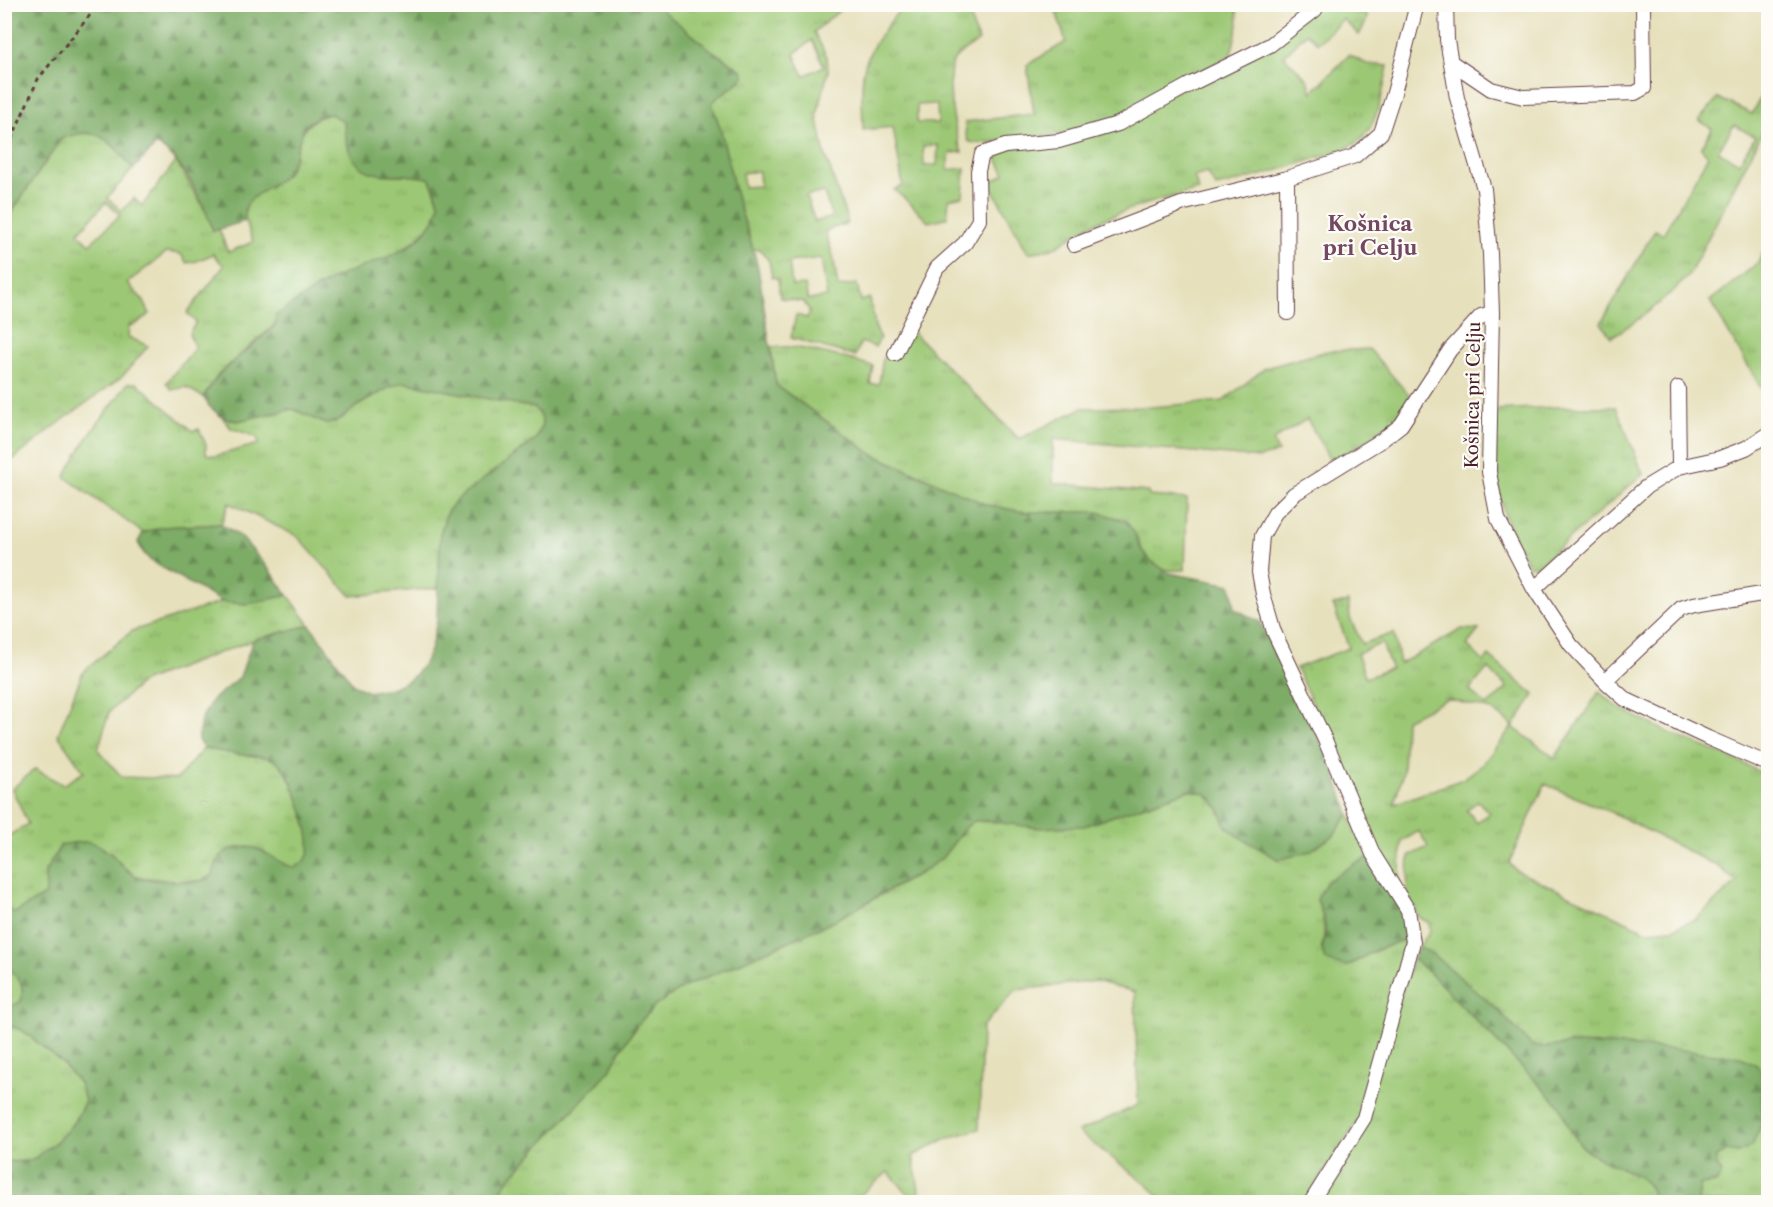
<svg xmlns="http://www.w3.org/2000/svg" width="1773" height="1207" font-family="'Libre Caslon Text',serif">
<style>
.grass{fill:url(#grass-tufts);stroke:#737450;stroke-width:1.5;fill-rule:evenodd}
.forest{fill:url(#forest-firs);stroke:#646648;stroke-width:1.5}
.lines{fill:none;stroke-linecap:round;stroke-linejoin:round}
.street-casing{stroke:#613c41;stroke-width:16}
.path{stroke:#613c41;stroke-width:3;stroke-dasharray:4.5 4.5;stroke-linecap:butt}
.street{stroke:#fff;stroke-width:14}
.labels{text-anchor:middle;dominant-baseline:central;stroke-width:4.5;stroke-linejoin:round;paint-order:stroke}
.street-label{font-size:18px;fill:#4a1f2b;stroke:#fdfcf7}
.quarter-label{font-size:21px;font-weight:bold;fill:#744862;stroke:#fdfcf7}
</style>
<defs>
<pattern id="grass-tufts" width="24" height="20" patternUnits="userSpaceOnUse" patternTransform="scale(1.5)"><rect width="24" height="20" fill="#9cc875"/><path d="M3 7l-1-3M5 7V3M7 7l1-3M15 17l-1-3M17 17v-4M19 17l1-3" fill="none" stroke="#88ab65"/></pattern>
<pattern id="forest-firs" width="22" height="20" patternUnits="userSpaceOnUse" patternTransform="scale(1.5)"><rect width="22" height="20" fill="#7dac66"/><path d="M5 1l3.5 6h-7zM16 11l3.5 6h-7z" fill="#688b54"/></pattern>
</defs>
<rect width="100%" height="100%" fill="#fdfcf7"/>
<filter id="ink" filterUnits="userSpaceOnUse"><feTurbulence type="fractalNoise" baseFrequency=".0167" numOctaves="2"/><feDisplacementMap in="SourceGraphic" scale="12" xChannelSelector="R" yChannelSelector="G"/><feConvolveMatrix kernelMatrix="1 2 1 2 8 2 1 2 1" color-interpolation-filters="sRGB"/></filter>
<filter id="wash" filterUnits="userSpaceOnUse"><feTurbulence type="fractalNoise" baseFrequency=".008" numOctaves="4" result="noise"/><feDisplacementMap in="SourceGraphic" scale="24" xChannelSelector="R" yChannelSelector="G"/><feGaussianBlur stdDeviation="1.35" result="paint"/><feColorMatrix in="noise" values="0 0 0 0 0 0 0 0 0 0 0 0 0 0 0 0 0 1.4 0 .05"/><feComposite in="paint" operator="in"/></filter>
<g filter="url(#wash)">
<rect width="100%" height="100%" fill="#e6e0bc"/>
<path class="grass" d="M 659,5 L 846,5 L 814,32 L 827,57 L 828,72 L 817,115 L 824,151 L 848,223 L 825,231 L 833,256 L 838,287 L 857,284 L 861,301 L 870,298 L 875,326 L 880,338 L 875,347 L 861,342 L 855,356 L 791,338 L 796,315 L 807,318 L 810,312 L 804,302 L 780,298 L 778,279 L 772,277 L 769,261 L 761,250 L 753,249 L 736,196 L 721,131 L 712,104 C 719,91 737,88 744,76 L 743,71 L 711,50 L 664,12 ZM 812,40 L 824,66 L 804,76 L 794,54 ZM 759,171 L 760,186 L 744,187 L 742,173 ZM 824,192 L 832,217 L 815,222 L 806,196 ZM 821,258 L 827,297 L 808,300 L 805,285 L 792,286 L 789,262 Z
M 895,5 L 968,5 L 973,27 L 979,41 C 971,46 957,54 953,62 C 945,80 955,135 962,152 L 950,153 L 947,170 L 965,168 L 963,196 L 949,199 L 947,218 L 928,222 L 909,202 L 894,190 L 903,186 L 893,127 L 863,130 C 863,110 860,88 864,69 C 869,47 887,27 900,9 ZM 937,104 L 938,123 L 917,123 L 917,105 ZM 938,145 L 937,165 L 924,166 L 923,147 Z
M 1054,5 L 1237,5 L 1238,26 L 1231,55 C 1189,76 1151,105 1107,123 C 1076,135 1041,136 1008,139 C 994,140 981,147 968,141 L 966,134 L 965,122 L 1034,114 L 1027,65 L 1066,42 Z
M 1311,5 L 1355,5 L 1354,11 L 1367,15 L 1366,22 L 1359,35 L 1343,19 L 1318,43 L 1306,33 L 1284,56 L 1308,80 L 1312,92 L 1349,55 L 1367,64 L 1388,66 C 1383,88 1380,117 1364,136 C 1355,147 1337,151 1323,156 C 1288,168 1252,178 1216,187 L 1207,173 L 1194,177 L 1199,190 L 1159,200 L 1127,210 L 1090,225 L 1052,249 L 1028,253 L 989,183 L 1005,174 L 992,149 L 1071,141 L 1246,57 Z
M 1768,82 L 1768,135 L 1762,133 L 1689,275 C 1665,301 1641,319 1611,337 L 1601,323 L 1655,230 L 1663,234 L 1708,156 L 1701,148 L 1712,129 L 1699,120 L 1718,98 L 1752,114 ZM 1734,125 L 1755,137 L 1739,163 L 1718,151 Z
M 331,114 L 344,122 C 345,132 346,145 351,154 C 364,177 383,175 405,175 C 413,175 421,177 429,178 L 435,191 L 440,206 L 433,221 L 419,237 L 398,253 L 341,276 L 316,288 L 219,374 L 203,397 L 186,387 L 172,390 L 166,383 L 195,348 L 189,334 L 196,322 L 187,313 L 224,266 L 213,254 L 197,261 L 187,263 L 181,254 L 167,252 L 127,283 L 143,300 L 150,314 L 136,324 L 129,326 L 128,337 L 148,346 L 122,377 L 64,419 L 5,466 L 5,222 L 61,139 C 99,123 111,142 133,169 L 107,198 L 122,211 L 134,198 L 142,206 L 176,161 L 208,215 L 213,231 L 219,229 L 228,252 L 253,242 C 250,231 241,218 246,206 C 252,193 279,184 289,169 C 293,164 294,158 295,152 C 300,131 310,117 331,114 ZM 106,202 L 120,215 L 90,244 L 78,233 Z
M 1768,241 L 1768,400 L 1710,301 L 1758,263 Z
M 907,326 L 1019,439 L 1082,408 L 1152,407 L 1223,401 L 1265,368 L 1327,351 L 1369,349 L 1410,396 L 1401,415 L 1369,439 L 1331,462 L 1307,419 L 1273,440 L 1278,452 L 1260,458 L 1053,439 L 1053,483 L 1148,492 L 1149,496 L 1187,499 L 1185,570 C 1179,570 1171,571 1165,569 C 1149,566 1140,548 1135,534 L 987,505 L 872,454 L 776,385 L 771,347 C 805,345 839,357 873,366 L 870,384 L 879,384 L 883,358 Z
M 403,382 L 535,408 C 546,421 543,426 535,440 L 458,499 L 447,512 L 440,556 L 439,588 L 351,596 L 297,536 L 229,503 L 221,524 L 162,527 L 143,533 L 65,477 C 81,443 106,413 128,383 L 137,383 L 193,431 L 199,429 L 206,445 L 206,454 L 215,456 L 259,444 L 257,437 L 231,428 L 222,417 L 237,421 L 293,409 L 326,424 L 338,421 L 357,406 L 388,388 Z
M 1560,407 L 1616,407 L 1643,474 L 1539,565 L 1529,566 C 1522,552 1513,538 1508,524 C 1494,488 1495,448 1493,410 Z
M 288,595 L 310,625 L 253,640 L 142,682 L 109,712 L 98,750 L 122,777 L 177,779 L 204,748 C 218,751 232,754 245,755 C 257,756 267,755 277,762 C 292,772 313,833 309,852 C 308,859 300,865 294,868 L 284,865 L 261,850 L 217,861 L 213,875 L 201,881 L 174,881 L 138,877 L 122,866 L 111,853 L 61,845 L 45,872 L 47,894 L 15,913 L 5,909 L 5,838 L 28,824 L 12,789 L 35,769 L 63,785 L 84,772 L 58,735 L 83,672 L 132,631 L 222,602 L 248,604 Z
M 1348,602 L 1350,618 L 1362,644 L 1394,633 L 1400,664 L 1462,629 L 1479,630 L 1467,645 L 1484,662 L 1489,656 L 1534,695 L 1513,727 L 1555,758 L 1599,692 L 1622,710 L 1674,735 L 1734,759 L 1768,776 L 1768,1202 L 1698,1202 L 1700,1185 L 1716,1183 L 1722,1173 L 1715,1164 L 1715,1157 L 1727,1151 L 1738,1153 L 1762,1124 L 1763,1074 L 1570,1044 L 1548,1047 L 1532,1046 L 1496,1008 L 1432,954 L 1419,947 L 1430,931 L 1429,923 L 1419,917 L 1407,893 L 1409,856 L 1428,847 L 1419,831 L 1402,841 L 1399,883 L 1390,872 L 1366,828 L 1343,763 L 1330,740 L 1296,668 L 1349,648 L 1333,605 ZM 1382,643 L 1391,668 L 1366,678 L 1357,654 ZM 1488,668 L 1507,688 L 1487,706 L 1469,690 ZM 1447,699 L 1492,710 L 1513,726 L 1482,765 L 1463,779 L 1394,804 L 1403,772 L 1405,720 ZM 1545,784 L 1615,814 L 1717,866 L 1737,882 L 1696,919 L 1672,929 L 1647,931 L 1517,871 L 1509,863 ZM 1478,801 L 1489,813 L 1477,823 L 1467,810 Z
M 1189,790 L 1205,793 L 1218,807 L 1226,826 L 1241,838 L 1333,836 L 1349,814 L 1370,857 L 1353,865 L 1317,899 C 1324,919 1327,929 1321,949 L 1348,966 L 1370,953 L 1405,939 L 1393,996 L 1360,1118 L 1304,1202 L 1166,1202 L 1145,1183 L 1078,1132 L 1138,1105 L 1135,992 L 1096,981 L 1016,990 L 982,1027 L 979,1129 L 943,1140 L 913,1156 L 921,1202 L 916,1202 L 888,1172 L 858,1197 L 861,1202 L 493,1202 L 509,1179 L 610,1070 L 619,1052 L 637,1025 L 655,1006 L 682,988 L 828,924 L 922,872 L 942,858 L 965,828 L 974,821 L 1084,826 Z
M 1413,959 L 1430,973 L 1560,1106 C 1568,1125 1571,1135 1586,1150 C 1605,1167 1655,1171 1653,1202 L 1315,1202 L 1350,1147 Z
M 4,960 C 15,977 26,979 21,1002 L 5,1008 Z
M 4,1026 L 10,1026 L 22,1030 L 61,1062 L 79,1083 L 85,1100 C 77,1122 63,1138 44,1151 C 41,1153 37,1157 33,1159 C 24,1162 13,1162 5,1161 Z"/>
<path class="forest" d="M 7,5 L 659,5 L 664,12 L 711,50 L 743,71 L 744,76 C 737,88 719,91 712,104 L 721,131 L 736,196 L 753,249 L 758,268 L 776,385 L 872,454 L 987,505 L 1025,512 L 1098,512 L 1126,521 L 1135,534 L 1141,549 L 1150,560 L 1169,573 L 1231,585 L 1235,609 L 1260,622 L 1299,703 L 1328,755 L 1349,814 L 1333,836 L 1310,851 L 1279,860 L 1241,838 L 1226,826 L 1218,807 L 1205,793 L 1189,790 L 1084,826 L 1039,828 L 988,821 L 974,821 L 965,828 L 942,858 L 922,872 L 828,924 L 682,988 L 655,1006 L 637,1025 L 619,1052 L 610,1070 L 509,1179 L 493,1202 L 5,1202 L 5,1161 C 13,1162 24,1162 33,1159 C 37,1157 41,1153 44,1151 C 63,1138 77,1122 85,1100 L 79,1083 L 61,1062 L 22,1030 L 10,1026 L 5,1026 L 5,1008 L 21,1002 C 27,975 12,980 5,961 C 2,951 5,921 5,909 L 15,913 L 46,894 L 45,872 L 61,845 C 90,839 99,840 120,863 C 124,868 132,875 138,877 C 148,880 189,883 200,881 C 204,880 209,877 213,875 C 214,871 215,865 217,861 C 225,845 250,844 264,852 C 274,858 283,864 294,868 C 300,865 308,859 309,852 C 313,833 292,772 277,762 C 267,755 257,756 245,755 C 232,754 218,751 204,748 L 198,740 L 201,720 L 212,700 L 240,677 L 253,640 L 310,625 L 353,684 L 368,692 L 392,688 L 411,679 L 424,664 L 431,648 L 437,621 L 440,534 L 447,512 L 458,499 L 535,440 C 543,426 546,421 535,408 L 403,382 L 388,388 L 357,406 L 338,421 L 326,424 L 293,409 L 237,421 L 222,417 L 210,407 L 203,397 L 219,374 L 276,325 L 276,315 C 297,301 317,287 339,276 C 371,262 420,252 435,217 C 437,212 439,208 439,204 C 438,195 433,186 429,178 C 421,177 413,176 405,175 C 383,174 364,178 351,155 C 346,145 345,132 344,122 L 331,114 C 322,115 312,118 306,126 C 295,142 297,164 283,177 C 274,186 250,195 246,207 C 244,210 245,217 245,221 L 213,231 C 207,211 190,176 175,160 C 170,154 163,149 157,144 L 133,169 C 111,142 99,123 61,139 L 5,222 L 4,10 Z
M 221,524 L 242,538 L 272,573 L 288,595 L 248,604 L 222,602 L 151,561 L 142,551 L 138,542 L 143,533 L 162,527 Z
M 1370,857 L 1403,912 L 1405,939 L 1370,953 L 1348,966 L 1335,964 L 1325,960 C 1320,946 1324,947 1325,935 C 1326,922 1321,911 1317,899 L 1327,881 L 1353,865 Z
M 1419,947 L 1432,954 L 1496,1008 L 1532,1046 L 1548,1047 L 1570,1044 L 1608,1045 L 1674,1049 L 1741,1057 L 1757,1065 L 1763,1074 L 1762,1124 L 1751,1147 L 1738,1153 L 1727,1151 L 1716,1157 L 1716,1164 L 1722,1173 C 1718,1184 1711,1183 1700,1185 L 1698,1202 L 1653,1202 C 1654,1173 1609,1166 1590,1153 C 1574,1141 1567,1124 1560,1106 L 1430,973 L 1413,959 Z"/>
</g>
<g filter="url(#ink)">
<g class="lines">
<defs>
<path id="street" d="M 1446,4 L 1447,40 L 1457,98 L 1484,189 L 1490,254 L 1492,313 L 1489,472 L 1498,519 L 1534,589 L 1571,645 L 1605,681 L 1625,699 L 1708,738 L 1768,764
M 1451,62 L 1491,89 L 1523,97 L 1635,93 L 1644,88 L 1643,4
M 1287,178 L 1288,313
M 1074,245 L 1181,204 L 1287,178 L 1355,156 L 1381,133 L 1394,93 L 1417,4
M 895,354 L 937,268 L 965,243 L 979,220 L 978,171 L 982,154 L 1005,146 L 1059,141 L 1118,124 L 1193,83 L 1270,45 L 1315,10 L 1318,4
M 1678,388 L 1679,467
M 1534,589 L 1646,487 L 1679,467 L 1720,458 L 1746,448 L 1768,434
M 1605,681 L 1681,609 L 1694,605 L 1768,593
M 1311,1202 L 1364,1118 L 1413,942 L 1408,910 L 1373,854 L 1325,740 L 1274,632 L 1263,594 L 1259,572 L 1262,536 L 1275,513 L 1294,494 L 1382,440 L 1401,425 L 1450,350 L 1481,316 L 1492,313"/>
</defs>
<use href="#street" class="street-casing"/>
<path class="path" d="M 4,156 L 38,79 L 99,4"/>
<use href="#street" class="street"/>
</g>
</g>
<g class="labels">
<g class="street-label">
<text transform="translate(1473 395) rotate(-89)">Košnica pri Celju</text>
</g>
<g class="quarter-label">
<text x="1370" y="223">Košnica<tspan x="1370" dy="24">pri Celju</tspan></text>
</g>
</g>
<rect width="1773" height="1207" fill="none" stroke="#fdfcf7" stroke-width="24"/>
</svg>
